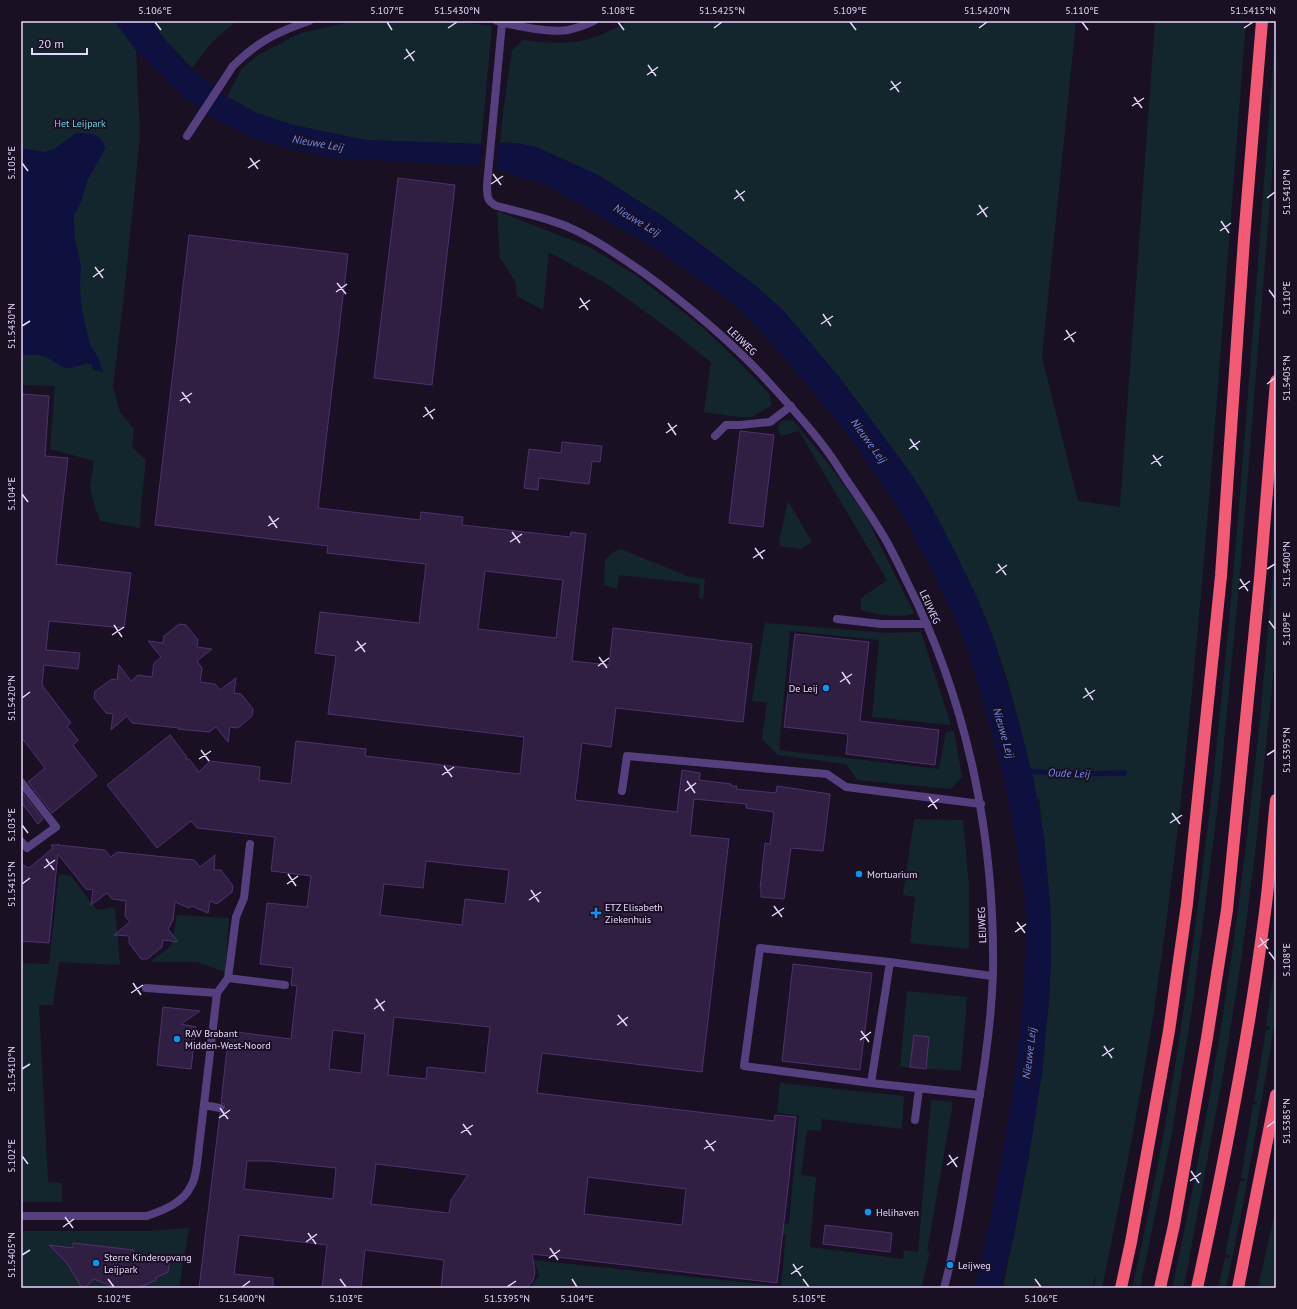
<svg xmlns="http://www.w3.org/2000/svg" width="1297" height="1309" font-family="'PT Sans',sans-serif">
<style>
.green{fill:#14262d}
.water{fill:#0e113f}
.pier{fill:#191024}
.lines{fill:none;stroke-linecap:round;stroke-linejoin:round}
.stream{stroke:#0e113f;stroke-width:5.5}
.building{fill:#311e43;stroke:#4f316d;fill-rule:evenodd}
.lane{stroke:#553f7f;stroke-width:8}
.street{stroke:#553f7f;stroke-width:8}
.highway{stroke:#f35a75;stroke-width:12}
.ticks{fill:none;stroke:#e6d6fc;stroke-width:1.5}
.poi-dot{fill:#1194ed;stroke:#191024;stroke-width:1.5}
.labels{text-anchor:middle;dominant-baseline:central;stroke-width:4;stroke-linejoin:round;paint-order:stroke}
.park-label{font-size:10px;fill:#67d1d7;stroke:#191024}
.street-label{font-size:10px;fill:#e6d6fc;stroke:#191024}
.poi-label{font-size:10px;fill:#e6d6fc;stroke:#191024;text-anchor:start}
.water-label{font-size:11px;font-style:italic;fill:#6c8cf4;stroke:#191024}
.neatline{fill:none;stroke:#e6d6fc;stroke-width:1.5}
.ticks-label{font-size:10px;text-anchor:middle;fill:#e6d6fc}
</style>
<rect width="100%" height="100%" fill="#191024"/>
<path class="green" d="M 21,21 L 114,21 L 136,50 L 140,136 L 123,304 L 113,387 L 120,412 L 134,429 L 132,447 L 146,460 L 141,506 L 140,528 L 100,521 L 94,504 L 90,487 L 94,461 L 50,449 L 55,386 L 21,385 Z
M 152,21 L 236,21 L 212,42 L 192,68 L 161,35 Z
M 355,21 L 449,21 L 492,26 L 481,144 L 365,140 L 293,125 L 257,113 L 227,97 L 242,68 L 258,55 L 301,33 Z
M 629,21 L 1076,21 L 1042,357 L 1078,501 L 1120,507 L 1155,21 L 1246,21 C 1234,172 1223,324 1211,475 C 1196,660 1179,846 1151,1030 C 1137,1116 1120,1202 1102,1288 L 1094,1288 L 1096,1277 L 1095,1276 L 1092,1288 L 1003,1288 L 1029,1157 L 1049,1005 L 1050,977 L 1049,893 L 1039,797 L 1037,800 L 1021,730 L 1008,682 L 992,634 L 978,600 L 956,554 L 931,506 L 912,475 L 839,377 L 784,312 L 756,286 L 667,219 L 598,175 L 536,147 L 506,142 L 500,143 L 504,105 L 512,50 L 523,40 C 546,43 570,45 592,38 C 605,34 617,27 629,21 Z
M 1276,24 L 1276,125 L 1239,586 L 1219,795 L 1192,1009 L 1171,1138 L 1140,1288 L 1132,1288 C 1170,1124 1193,956 1212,789 C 1240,535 1256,279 1276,24 Z
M 497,211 L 589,247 L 637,276 L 702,327 L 739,362 L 770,395 L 771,406 L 752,417 L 738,417 L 704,412 L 711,362 L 669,329 L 607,284 L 549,252 L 543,310 L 517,296 L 515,281 L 500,258 Z
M 793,420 L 830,466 L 865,515 L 914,613 C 901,619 875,614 861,610 L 861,598 L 887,580 L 799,431 L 781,436 L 778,429 L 781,421 Z
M 788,501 L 812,542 L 801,549 L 780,546 L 779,541 Z
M 1276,534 L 1276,647 L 1255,854 L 1241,961 L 1225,1063 L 1187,1271 L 1183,1288 L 1172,1288 C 1227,1040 1257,786 1276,534 Z
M 621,549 L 687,576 L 705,579 L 703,599 L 699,598 L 700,584 L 619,575 L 617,589 L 604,585 L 605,560 L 613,552 Z
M 765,623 L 888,633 L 921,632 L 951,725 L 872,717 L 879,640 L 790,631 L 779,750 L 939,769 L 946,732 L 954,731 L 962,777 L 951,789 L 857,780 L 846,764 L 778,755 L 762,739 L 767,703 L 752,701 Z
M 914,819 L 963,820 L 969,887 L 969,949 L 910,943 L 915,897 L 903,895 Z
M 59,874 L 71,876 L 97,910 L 115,907 L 120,965 L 59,962 L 53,1005 L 39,1005 L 48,1182 L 62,1183 L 62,1202 L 21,1202 L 21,963 L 49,964 Z
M 177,915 L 229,918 L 225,972 L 197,962 L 150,962 L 171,946 Z
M 1276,957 L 1276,1011 L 1271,1046 L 1243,1205 L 1226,1288 L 1218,1288 L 1225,1257 L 1229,1258 L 1230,1255 L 1225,1254 L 1240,1181 L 1244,1181 L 1245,1179 L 1241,1178 L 1253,1104 L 1257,1105 L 1257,1102 L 1254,1101 L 1266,1030 L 1269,1030 L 1270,1027 L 1266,1026 Z
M 907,991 L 967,997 L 961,1071 L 900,1067 Z
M 780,1083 L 904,1096 L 902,1129 L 822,1119 L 821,1131 L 807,1130 L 801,1175 L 816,1177 L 810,1247 L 903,1259 L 904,1250 L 918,1252 L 931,1100 L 953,1102 L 927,1252 L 930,1252 L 921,1288 L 530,1288 L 539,1275 L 537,1268 L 532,1260 L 781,1286 L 786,1235 L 734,1229 L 735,1217 L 789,1224 L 799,1116 L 777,1113 Z
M 1276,1207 L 1276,1288 L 1258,1288 Z
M 189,1228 L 179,1288 L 21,1288 L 21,1231 L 147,1231 Z"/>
<path class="water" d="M 114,21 L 152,21 L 161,35 L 180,57 L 200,76 L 227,97 L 257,113 L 293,125 L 365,140 L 481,144 L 517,143 L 536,147 L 598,175 L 667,219 L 756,286 L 784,311 L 839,377 L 912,475 L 931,506 L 956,554 L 978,600 L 992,634 L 1021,730 L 1033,777 L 1044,837 L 1051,915 L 1051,969 L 1043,1067 L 1032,1137 L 1014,1236 L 1000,1288 L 975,1288 L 987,1236 L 1005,1139 L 1016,1069 L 1022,1014 L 1027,917 L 1017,845 L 1005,784 L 994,740 L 981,694 L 966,646 L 953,614 L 931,568 L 906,521 L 884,486 L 845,430 L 775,347 L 728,299 L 648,244 L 547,185 L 486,166 L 334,158 L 313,154 L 258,140 L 217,120 L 185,98 L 136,50 Z
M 76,133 C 89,133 103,133 105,149 L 87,181 L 82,200 L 74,215 L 75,239 L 81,266 L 80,288 L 82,310 L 86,329 L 91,346 L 99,359 L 103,372 L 93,370 L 91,364 C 81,362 76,369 66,368 C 58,366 51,359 43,356 C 36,354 28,355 21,355 L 21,148 L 44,152 L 54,149 Z"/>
<path class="pier" d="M 499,141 L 496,171 L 480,167 L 482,142 Z"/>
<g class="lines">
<path class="stream" d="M 1025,771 L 1072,774 L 1124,773"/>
</g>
<path class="building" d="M 398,178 L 455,185 L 432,385 L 374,378 Z
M 189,235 L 348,254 L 318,508 L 420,520 L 421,512 L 463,517 L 462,525 L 570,537 L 571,532 L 586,534 L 572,661 L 609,665 L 613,628 L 752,644 L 743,722 L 616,708 L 611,747 L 582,743 L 575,800 L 677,812 L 682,770 L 700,773 L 699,780 L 731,784 L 731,786 L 737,786 L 736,789 L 776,793 L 777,786 L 830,794 L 823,851 L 791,848 L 784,899 L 761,897 L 761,889 L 760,889 L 765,843 L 770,844 L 774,812 L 746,808 L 746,804 L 694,799 L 690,835 L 729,839 L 702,1072 L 542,1053 L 537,1093 L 774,1121 L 775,1115 L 796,1117 L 777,1283 L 532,1254 L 535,1272 L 534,1277 L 532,1282 L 526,1288 L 441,1288 L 444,1260 L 365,1250 L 361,1288 L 322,1288 L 327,1245 L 239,1235 L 234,1274 L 273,1278 L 273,1288 L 199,1288 L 220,1113 L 224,1112 L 225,1109 L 224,1104 L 221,1103 L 229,1031 L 291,1039 L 297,986 L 291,985 L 293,968 L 260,964 L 267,903 L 307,907 L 311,876 L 271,871 L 275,837 L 197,828 L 191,821 L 157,848 L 107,785 L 170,735 L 187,757 L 185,759 L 189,759 L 199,772 L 210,761 L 260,767 L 259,780 L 291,784 L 296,741 L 366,749 L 365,756 L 520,774 L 524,737 L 328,714 L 336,656 L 315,653 L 320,612 L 419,623 L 426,564 L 327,553 L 328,546 L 155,525 ZM 485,571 L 563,580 L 556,638 L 478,629 ZM 426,861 L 509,870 L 505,904 L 465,899 L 462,925 L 380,915 L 384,884 L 423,888 ZM 394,1017 L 490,1027 L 485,1073 L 427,1067 L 426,1079 L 388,1075 ZM 333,1030 L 365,1034 L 361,1073 L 329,1069 ZM 247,1161 L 269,1161 L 336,1168 L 333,1199 L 244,1189 ZM 376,1164 L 468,1175 L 451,1200 L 449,1213 L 371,1204 ZM 588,1177 L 686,1189 L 682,1225 L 584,1214 Z
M 21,394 L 49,396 L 45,456 L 68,458 L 56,564 L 131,573 L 124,628 L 49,621 L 46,650 L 80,653 L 78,669 L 44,665 L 42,685 L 71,723 L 67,726 L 78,740 L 73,745 L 97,776 L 52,813 L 28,782 L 45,768 L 21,737 Z
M 740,431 L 774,435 L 763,527 L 729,523 Z
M 562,442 L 602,446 L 600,462 L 592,461 L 589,484 L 539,478 L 538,490 L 524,488 L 529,449 L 561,453 Z
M 179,624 L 186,625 L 198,640 L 197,647 L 212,649 L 197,661 L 202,668 L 200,682 L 215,684 L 220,690 L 236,678 L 234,693 L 241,694 L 253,709 L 252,716 L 238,728 L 230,727 L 228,742 L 216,727 L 209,732 L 178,729 L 179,728 L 132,723 L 127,716 L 111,730 L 113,714 L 106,713 L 94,698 L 95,691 L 112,679 L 117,680 L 119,665 L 131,681 L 138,675 L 152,677 L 154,663 L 161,657 L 148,641 L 163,643 L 164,636 Z
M 795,634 L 869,642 L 860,721 L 939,730 L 935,765 L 846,754 L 848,734 L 784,727 Z
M 21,791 L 43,819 L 38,824 L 21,802 Z
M 59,844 L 58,845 L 105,850 L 111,857 L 117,852 L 194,860 L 200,867 L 215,855 L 214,870 L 221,870 L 233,886 L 232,892 L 217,904 L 210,901 L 208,913 L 192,906 L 189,908 L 175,902 L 173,920 L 168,929 L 178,942 L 163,940 L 162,947 L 147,959 L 141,959 L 129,943 L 129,936 L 114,935 L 130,922 L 125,916 L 126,901 L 112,899 L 107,893 L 91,905 L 93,890 L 86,889 L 58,854 L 49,943 L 21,941 L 21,864 L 29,868 L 53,848 L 51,845 L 57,845 Z
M 793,964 L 872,973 L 860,1070 L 782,1061 Z
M 163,1007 L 200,1011 L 181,1024 L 196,1027 L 191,1069 L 157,1065 Z
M 914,1035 L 929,1037 L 926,1069 L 910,1067 Z
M 825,1225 L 892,1233 L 890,1252 L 823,1244 Z
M 73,1243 L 134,1250 L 133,1254 L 170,1258 L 168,1272 L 155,1278 L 156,1280 L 138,1288 L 116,1288 L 94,1279 L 84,1288 L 82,1288 L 67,1263 L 49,1245 L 73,1248 Z"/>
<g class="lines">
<path class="lane" d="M 715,436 L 726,425 L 740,425 L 770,422 L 791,406
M 837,619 L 881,624 L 927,624
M 21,782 L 56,827 L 27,848 L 21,841
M 622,791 L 627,756 L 827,774 L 846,787 L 981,804
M 228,978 L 285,985
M 217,993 L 228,978 L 236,917 L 244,898 L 250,844
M 871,1083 L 744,1066 L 760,948 L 890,962
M 980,1095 L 871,1083 L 890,962 L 992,976
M 204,1105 L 220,1108
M 915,1120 L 919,1089
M 21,1216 L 147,1216 C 164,1210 183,1203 191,1186 C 195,1180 196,1171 197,1164 L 217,993 L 146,988"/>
<path class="street" d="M 497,21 C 513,26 552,33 568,30 C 577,28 586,25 594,21
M 502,23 L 487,185 C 487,196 487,202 497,206 C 520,212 544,217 566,226 C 594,238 619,256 644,273 C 686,304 726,337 762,375 C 781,396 801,417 818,439 C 829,452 838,467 848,482 C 861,501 875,521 887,542 C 894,555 901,569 907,582 C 968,703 995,838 993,973 C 991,1034 980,1094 970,1154 C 962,1199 956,1244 944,1288
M 187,136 L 233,66 C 257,42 277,32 309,21"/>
<path class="highway" d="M 1121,1288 L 1131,1242 L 1169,1031 L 1187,904 L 1221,576 L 1244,239 L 1262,21
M 1160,1288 L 1174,1225 L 1207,1038 L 1227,910 L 1260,578 L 1276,381
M 1197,1288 C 1224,1164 1249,1038 1265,912 C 1270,875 1272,837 1276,800
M 1238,1288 L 1276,1095"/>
</g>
<path class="ticks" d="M 155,22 L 161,30M 387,22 L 392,30M 618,22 L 624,30M 850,22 L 856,30M 1082,22 L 1088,30M 448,28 L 457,22M 714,28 L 722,22M 979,28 L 987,22M 1244,28 L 1253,22M 406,49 L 414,61M 404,59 L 415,51M 648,65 L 656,76M 647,75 L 658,67M 891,81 L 899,92M 890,90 L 901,82M 1134,97 L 1142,108M 1132,106 L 1144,98M 250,158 L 258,169M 22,163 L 28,171M 248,168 L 260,160M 493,174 L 501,185M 491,184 L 503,176M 736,190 L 744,201M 1267,198 L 1275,192M 734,199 L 745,191M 979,205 L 987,217M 977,215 L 988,207M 1221,221 L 1229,233M 1220,231 L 1231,223M 95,267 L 103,278M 93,277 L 104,269M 337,283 L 346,294M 1269,290 L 1275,298M 336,292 L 347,284M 580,298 L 588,310M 579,308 L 590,300M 823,314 L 831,326M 821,324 L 833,316M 22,326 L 30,321M 1066,330 L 1074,342M 1064,340 L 1076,332M 1267,384 L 1275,378M 182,392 L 190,403M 180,401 L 192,393M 425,407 L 433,419M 423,417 L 435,409M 668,423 L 676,435M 666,433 L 677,425M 910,439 L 918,450M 909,449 L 920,441M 1153,455 L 1161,466M 1151,464 L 1163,456M 22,494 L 28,502M 269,516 L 277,528M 268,526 L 279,518M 512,532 L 520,543M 510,542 L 522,534M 755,548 L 763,559M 753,558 L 765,550M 998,564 L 1006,575M 1267,569 L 1275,564M 996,573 L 1007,565M 1240,579 L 1248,591M 1239,589 L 1250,581M 1269,621 L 1275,629M 114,625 L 122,637M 112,635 L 124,627M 357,641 L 365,652M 355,651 L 366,643M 599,657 L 607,668M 598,666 L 609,658M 842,672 L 850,684M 840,682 L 852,674M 1085,688 L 1093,700M 22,698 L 30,692M 1083,698 L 1095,690M 201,750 L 209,761M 1267,755 L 1275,750M 199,759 L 211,751M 444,766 L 452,777M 442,775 L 454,767M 687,781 L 695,793M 685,791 L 696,783M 929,797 L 937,809M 928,807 L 939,799M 1172,813 L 1180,824M 1170,823 L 1182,815M 22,825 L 28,833M 46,859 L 54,870M 44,868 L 55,860M 288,874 L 296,886M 22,884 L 30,878M 287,884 L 298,876M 531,890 L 539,902M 529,900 L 541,892M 774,906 L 782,917M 772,916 L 784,908M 1017,922 L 1025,933M 1015,932 L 1026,924M 1260,938 L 1268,949M 1258,947 L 1269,939M 1269,952 L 1275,960M 133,983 L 141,995M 131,993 L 143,985M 376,999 L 384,1011M 374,1009 L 385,1001M 618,1015 L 627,1026M 617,1025 L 628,1017M 861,1031 L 869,1042M 860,1040 L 871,1032M 1104,1046 L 1112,1058M 1102,1056 L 1114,1048M 22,1069 L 30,1064M 220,1108 L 228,1119M 219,1118 L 230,1110M 463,1124 L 471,1135M 1267,1127 L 1275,1121M 461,1133 L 473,1125M 706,1140 L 714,1151M 704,1149 L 716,1141M 949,1155 L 957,1167M 22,1156 L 28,1164M 947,1165 L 958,1157M 1191,1171 L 1199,1183M 1190,1181 L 1201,1173M 65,1217 L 73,1228M 63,1227 L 74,1219M 308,1233 L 316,1244M 306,1242 L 317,1234M 550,1248 L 558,1260M 22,1255 L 30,1250M 549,1258 L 560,1250M 793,1264 L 801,1276M 791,1274 L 803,1266M 108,1279 L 114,1287M 340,1279 L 346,1287M 572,1279 L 577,1287M 803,1279 L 809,1287M 1035,1279 L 1041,1287M 242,1287 L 250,1281M 507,1287 L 516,1281"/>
<g class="poi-dot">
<circle cx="826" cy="688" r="4"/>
<circle cx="859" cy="874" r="4"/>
<path d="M594 907h4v4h4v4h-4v4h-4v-4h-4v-4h4z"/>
<circle cx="177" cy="1039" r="4"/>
<circle cx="868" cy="1212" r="4"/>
<circle cx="96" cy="1263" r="4"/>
<circle cx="950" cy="1265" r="4"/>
</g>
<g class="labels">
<g class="park-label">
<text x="80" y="123">Het Leijpark</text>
</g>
<g class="street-label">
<text transform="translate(742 341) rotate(44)">LEIJWEG</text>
<text transform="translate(930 607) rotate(65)">LEIJWEG</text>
<text transform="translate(982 925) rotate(-92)">LEIJWEG</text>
</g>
<g class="poi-label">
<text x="818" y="688" text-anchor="end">De Leij</text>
<text x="867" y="874">Mortuarium</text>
<text x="605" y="907">ETZ Elisabeth<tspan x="605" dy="12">Ziekenhuis</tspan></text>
<text x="185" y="1033">RAV Brabant<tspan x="185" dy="12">Midden-West-Noord</tspan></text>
<text x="876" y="1212">Helihaven</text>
<text x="104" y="1257">Sterre Kinderopvang<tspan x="104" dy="12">Leijpark</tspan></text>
<text x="958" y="1265">Leijweg</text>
</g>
<g class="water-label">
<text transform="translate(318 143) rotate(10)">Nieuwe Leij</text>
<text transform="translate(637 220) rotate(31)">Nieuwe Leij</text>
<text transform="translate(869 441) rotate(54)">Nieuwe Leij</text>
<text transform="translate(1004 733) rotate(74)">Nieuwe Leij</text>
<text transform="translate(1069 773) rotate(2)">Oude Leij</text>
<text transform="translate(1029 1053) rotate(-83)">Nieuwe Leij</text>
</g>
</g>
<rect width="1297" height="1309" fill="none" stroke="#191024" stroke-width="44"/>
<path d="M32 48v6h55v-6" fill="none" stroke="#e6d6fc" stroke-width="2"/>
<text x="38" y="48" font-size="12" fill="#e6d6fc" stroke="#191024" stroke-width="3" paint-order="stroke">20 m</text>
<rect x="22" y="22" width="1253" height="1265" class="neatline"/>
<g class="ticks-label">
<text x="155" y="14">5.106°E</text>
<text x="387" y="14">5.107°E</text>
<text x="457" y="14">51.5430°N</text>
<text x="618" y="14">5.108°E</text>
<text x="722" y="14">51.5425°N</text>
<text x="850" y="14">5.109°E</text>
<text x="987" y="14">51.5420°N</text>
<text x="1082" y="14">5.110°E</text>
<text x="1253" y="14">51.5415°N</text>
<text transform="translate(11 163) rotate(-90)" y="4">5.105°E</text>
<text transform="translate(1286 192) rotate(-90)" y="4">51.5410°N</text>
<text transform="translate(1286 298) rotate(-90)" y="4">5.110°E</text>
<text transform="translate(11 326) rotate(-90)" y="4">51.5430°N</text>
<text transform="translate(1286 378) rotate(-90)" y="4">51.5405°N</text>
<text transform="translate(11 494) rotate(-90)" y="4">5.104°E</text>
<text transform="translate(1286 564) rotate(-90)" y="4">51.5400°N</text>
<text transform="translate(1286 629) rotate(-90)" y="4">5.109°E</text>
<text transform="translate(11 698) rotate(-90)" y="4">51.5420°N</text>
<text transform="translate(1286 750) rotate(-90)" y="4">51.5395°N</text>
<text transform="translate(11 825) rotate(-90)" y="4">5.103°E</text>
<text transform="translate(11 884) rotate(-90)" y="4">51.5415°N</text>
<text transform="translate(1286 960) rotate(-90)" y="4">5.108°E</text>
<text transform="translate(11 1069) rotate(-90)" y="4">51.5410°N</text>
<text transform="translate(1286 1121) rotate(-90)" y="4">51.5385°N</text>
<text transform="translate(11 1156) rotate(-90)" y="4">5.102°E</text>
<text transform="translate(11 1255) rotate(-90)" y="4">51.5405°N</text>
<text x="114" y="1302">5.102°E</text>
<text x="242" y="1302">51.5400°N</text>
<text x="346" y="1302">5.103°E</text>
<text x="507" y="1302">51.5395°N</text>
<text x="577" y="1302">5.104°E</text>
<text x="809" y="1302">5.105°E</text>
<text x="1041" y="1302">5.106°E</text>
</g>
</svg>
